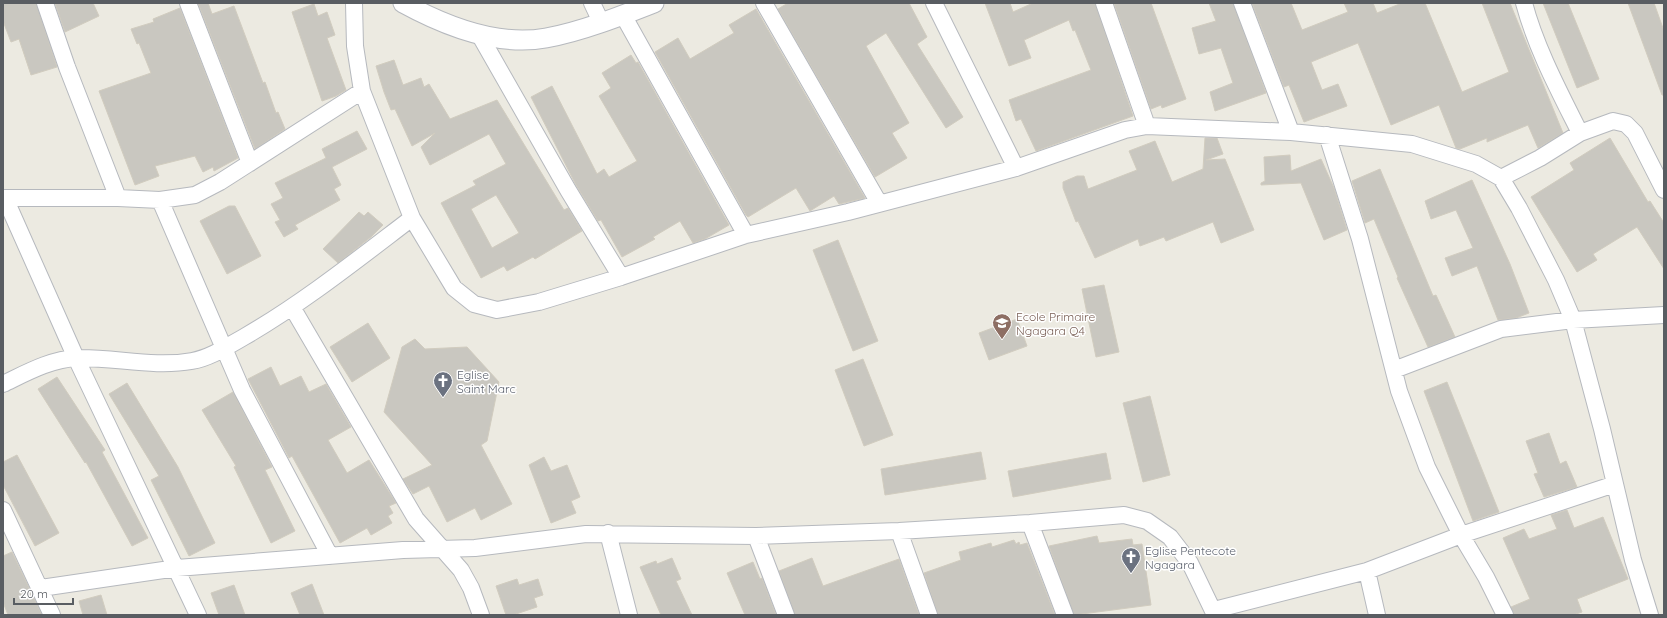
<svg xmlns="http://www.w3.org/2000/svg" width="1667" height="618" font-family="Quicksand,sans-serif">
<style>
.building{fill:#c9c7c0;stroke:#d1ccbf;fill-rule:evenodd}
.lines{fill:none;stroke-linecap:round;stroke-linejoin:round}
.minor-casing{stroke:#b6b9be;stroke-width:18}
.tertiary-casing{stroke:#b6b9be;stroke-width:21}
.minor{stroke:#fff;stroke-width:16}
.tertiary{stroke:#fff;stroke-width:19}
.labels{text-anchor:middle;dominant-baseline:central;stroke-width:3;stroke-linejoin:round;paint-order:stroke}
.education-label{font-size:12px;fill:#785e54;stroke:#fff;text-anchor:start}
.worship-label{font-size:12px;fill:#5b616d;stroke:#fff;text-anchor:start}
</style>
<rect width="100%" height="100%" fill="#eceae1"/>
<path class="building" d="M 3,3 L 36,3 L 57,67 L 31,75 L 19,39 L 11,42 L 3,21 Z
M 55,3 L 93,3 L 99,16 L 65,32 Z
M 198,3 L 208,3 L 212,14 L 234,6 L 263,83 L 265,82 L 276,113 L 278,112 L 285,129 L 255,149 Z
M 788,3 L 909,3 L 927,37 L 917,44 L 963,117 L 946,128 L 886,33 L 866,46 L 909,123 L 892,133 L 907,158 L 875,177 L 778,9 Z
M 985,3 L 1010,3 L 1013,12 L 1033,3 L 1095,3 L 1133,116 L 1036,151 L 1021,119 L 1016,121 L 1009,100 L 1091,70 L 1075,30 L 1073,31 L 1069,20 L 1024,40 L 1031,58 L 1009,66 Z
M 1114,3 L 1151,3 L 1186,99 L 1162,108 L 1161,105 L 1151,109 Z
M 1209,3 L 1233,3 L 1266,93 L 1215,111 L 1210,92 L 1233,83 L 1221,48 L 1199,54 L 1192,28 L 1216,21 Z
M 1252,3 L 1291,3 L 1302,30 L 1348,12 L 1344,3 L 1373,3 L 1377,13 L 1402,3 L 1425,3 L 1462,92 L 1509,72 L 1482,3 L 1510,3 L 1563,133 L 1538,148 L 1528,125 L 1487,142 L 1487,138 L 1460,149 L 1456,148 L 1439,105 L 1391,125 L 1358,43 L 1311,62 L 1322,90 L 1338,84 L 1347,106 L 1304,122 L 1289,85 L 1284,87 Z
M 1543,3 L 1568,3 L 1599,79 L 1577,88 Z
M 1628,3 L 1654,3 L 1664,31 L 1664,95 L 1662,95 Z
M 314,4 L 318,16 L 327,12 L 335,35 L 327,38 L 346,90 L 336,96 L 322,101 L 292,12 Z
M 180,8 L 238,158 L 214,171 L 213,167 L 203,172 L 195,156 L 155,166 L 159,176 L 135,185 L 99,91 L 151,73 L 139,43 L 137,44 L 131,29 L 154,22 L 153,19 Z
M 756,9 L 865,198 L 839,204 L 834,196 L 810,211 L 796,188 L 748,217 L 746,215 L 655,52 L 678,38 L 690,59 L 734,33 L 729,25 Z
M 631,55 L 636,63 L 638,62 L 729,225 L 705,239 L 693,243 L 680,221 L 653,237 L 655,239 L 622,257 L 601,220 L 598,221 L 576,185 L 531,97 L 552,86 L 597,174 L 604,169 L 609,177 L 637,161 L 599,96 L 611,88 L 602,73 Z
M 394,60 L 403,85 L 421,78 L 424,87 L 429,84 L 450,119 L 497,100 L 564,210 L 568,208 L 582,231 L 535,259 L 533,257 L 507,271 L 504,266 L 481,278 L 441,203 L 476,185 L 473,181 L 506,164 L 489,134 L 430,165 L 421,147 L 435,133 L 412,146 L 395,109 L 391,110 L 384,92 L 376,66 ZM 496,195 L 519,233 L 492,248 L 471,209 Z
M 357,131 L 367,149 L 332,167 L 341,185 L 334,189 L 340,200 L 295,225 L 298,229 L 284,237 L 275,222 L 280,220 L 271,204 L 283,198 L 275,183 L 326,158 L 322,149 Z
M 1205,138 L 1217,138 L 1223,154 L 1206,160 L 1225,159 L 1254,230 L 1221,243 L 1213,222 L 1166,241 L 1164,237 L 1140,246 L 1138,239 L 1095,258 L 1078,221 L 1076,222 L 1063,188 L 1063,182 L 1077,176 L 1084,176 L 1088,189 L 1137,170 L 1129,151 L 1155,141 L 1172,182 L 1203,169 Z
M 1610,138 L 1648,202 L 1650,201 L 1664,223 L 1664,269 L 1637,227 L 1593,254 L 1597,260 L 1577,272 L 1531,197 L 1574,170 L 1570,163 Z
M 1290,155 L 1291,171 L 1321,159 L 1334,188 L 1347,230 L 1324,240 L 1301,183 L 1261,185 L 1261,183 L 1265,181 L 1264,157 Z
M 1380,169 L 1433,296 L 1436,295 L 1455,337 L 1428,347 L 1397,278 L 1398,277 L 1374,219 L 1365,223 L 1352,181 Z
M 1472,180 L 1510,264 L 1529,313 L 1516,318 L 1498,320 L 1477,266 L 1452,276 L 1445,258 L 1473,248 L 1456,210 L 1431,219 L 1425,201 Z
M 229,206 L 235,206 L 261,256 L 227,274 L 200,221 Z
M 359,212 L 364,216 L 368,212 L 383,225 L 371,237 L 338,263 L 323,249 Z
M 838,240 L 878,341 L 853,351 L 813,250 Z
M 1104,285 L 1119,352 L 1096,357 L 1082,289 Z
M 1017,319 L 1027,346 L 989,360 L 979,333 Z
M 368,323 L 390,358 L 352,382 L 330,347 Z
M 415,339 L 425,349 L 467,347 L 499,382 L 487,441 L 481,445 L 512,504 L 481,520 L 475,508 L 447,522 L 429,486 L 413,494 L 403,479 L 432,465 L 384,412 L 402,347 Z
M 863,359 L 893,435 L 864,446 L 835,370 Z
M 271,367 L 280,386 L 301,376 L 309,392 L 326,384 L 351,427 L 328,440 L 347,473 L 369,460 L 396,503 L 389,506 L 393,513 L 388,516 L 392,523 L 371,535 L 367,528 L 340,543 L 292,456 L 289,458 L 248,379 Z
M 57,377 L 105,450 L 102,452 L 148,538 L 132,546 L 86,462 L 85,463 L 38,389 Z
M 1447,382 L 1499,512 L 1473,521 L 1424,391 Z
M 127,383 L 178,467 L 215,543 L 189,556 L 151,480 L 159,476 L 109,394 Z
M 233,392 L 272,467 L 265,470 L 295,531 L 271,543 L 234,467 L 236,466 L 202,410 Z
M 1150,396 L 1170,475 L 1143,482 L 1123,403 Z
M 1549,433 L 1560,464 L 1566,461 L 1577,487 L 1544,497 L 1534,474 L 1538,473 L 1526,441 Z
M 981,452 L 986,479 L 885,495 L 881,469 Z
M 1106,453 L 1111,479 L 1013,497 L 1008,471 Z
M 17,455 L 59,533 L 35,546 L 3,485 L 3,462 Z
M 544,457 L 551,471 L 567,465 L 580,497 L 571,501 L 576,513 L 551,523 L 529,465 Z
M 1567,510 L 1574,528 L 1603,517 L 1628,579 L 1577,599 L 1582,612 L 1573,615 L 1514,615 L 1511,607 L 1530,599 L 1503,538 L 1524,529 L 1529,539 L 1557,529 L 1551,515 Z
M 1097,536 L 1099,543 L 1132,539 L 1133,545 L 1142,544 L 1151,605 L 1074,615 L 1049,546 Z
M 1014,540 L 1016,544 L 1019,542 L 1020,545 L 1027,543 L 1055,615 L 938,615 L 924,573 L 961,560 L 959,552 L 991,543 L 992,547 Z
M 12,552 L 42,615 L 8,615 L 3,602 L 3,556 Z
M 672,558 L 681,579 L 676,581 L 692,615 L 661,615 L 640,567 L 656,561 L 657,564 Z
M 812,558 L 823,586 L 899,559 L 919,615 L 795,615 L 779,571 Z
M 753,562 L 760,579 L 762,578 L 776,615 L 745,615 L 727,573 Z
M 517,579 L 519,585 L 538,579 L 543,595 L 534,598 L 537,607 L 513,615 L 506,615 L 496,586 Z
M 312,584 L 324,615 L 300,615 L 291,593 Z
M 234,585 L 245,615 L 219,615 L 211,593 Z
M 101,595 L 107,615 L 83,615 L 79,601 Z"/>
<g class="lines">
<defs>
<path id="minor" d="M 45,3 L 67,67 L 118,198
M 188,3 L 250,163
M 354,3 L 355,46 L 362,91 L 412,218 L 454,288 L 474,304 L 497,310 L 539,302 L 621,277 L 746,235 L 848,212 L 1016,168 L 1125,130 L 1147,126
M 592,3 L 601,22
M 764,3 L 879,203
M 934,3 L 1016,168
M 1104,3 L 1147,126 L 1291,132
M 1242,3 L 1291,132 L 1412,144 L 1476,164 L 1501,178 L 1519,208 L 1556,280 L 1573,320 L 1602,429 L 1633,560 L 1650,615
M 1524,3 C 1536,48 1559,91 1580,133
M 623,15 L 746,235
M 479,34 L 568,190 L 621,277
M 1327,135 L 1360,239 L 1399,391 L 1427,467 L 1461,535 L 1486,577 L 1505,615
M 1501,178 L 1540,158 L 1580,133 L 1613,121 L 1626,124 L 1635,133 L 1664,190
M 3,198 L 118,198 L 160,200 L 195,195 L 220,182 L 362,91
M 5,198 L 76,358 L 198,615
M 160,200 L 242,390 L 330,556
M 292,307 L 416,519 L 461,570 L 471,588 L 481,615
M 1394,370 L 1501,329 L 1573,320 L 1664,315
M 3,384 C 26,373 51,359 77,358 C 115,357 153,368 192,361 C 210,358 228,346 244,337 C 303,303 358,259 412,218
M 3,510 L 52,615
M 1030,523 L 1065,615
M 899,531 L 929,615
M 608,533 L 629,615
M 756,536 L 786,615
M 1367,571 L 1377,615
M 41,588 L 177,568 L 403,550 L 475,548 L 586,534 L 756,536 L 899,531 L 1030,523 L 1124,515 L 1147,521 L 1170,537 L 1190,563 L 1215,615
M 1214,610 L 1367,571 L 1461,535 L 1615,484"/>
<path id="tertiary" d="M 403,3 C 445,26 497,47 546,38 C 580,32 621,16 654,3"/>
</defs>
<use href="#minor" class="minor-casing"/>
<use href="#tertiary" class="tertiary-casing"/>
<use href="#minor" class="minor"/>
<use href="#tertiary" class="tertiary"/>
</g>
<defs>
<symbol id="school-pin" viewBox="-11 -11 22 30"><path d="M0 17L-7.5 6A9.5 9.5 0 1 1 7.5 6Z" fill="#8d6e63" stroke="#fff"/><path d="M0-5L7-2L0 1L-7-2ZM-4 1L0 2.5L4 1V4Q0 6-4 4Z" fill="#fff"/></symbol>
<symbol id="church-pin" viewBox="-11 -11 22 30"><path d="M0 17L-7.5 6A9.5 9.5 0 1 1 7.5 6Z" fill="#6b7280" stroke="#fff"/><path d="M-1.2-6h2.4v3.5h3.3v2.4h-3.3V6h-2.4V-.1h-3.3v-2.4h3.3Z" fill="#fff"/></symbol>
</defs>
<g fill-rule="evenodd">
<use href="#school-pin" x="991" y="312" width="22" height="30"/>
<use href="#church-pin" x="432" y="370" width="22" height="30"/>
<use href="#church-pin" x="1120" y="546" width="22" height="30"/>
</g>
<g class="labels">
<g class="education-label">
<text x="1016" y="316">Ecole Primaire<tspan x="1016" dy="14">Ngagara Q4</tspan></text>
</g>
<g class="worship-label">
<text x="457" y="374">Eglise<tspan x="457" dy="14">Saint Marc</tspan></text>
<text x="1145" y="550">Eglise Pentecote<tspan x="1145" dy="14">Ngagara</tspan></text>
</g>
</g>
<rect width="1667" height="618" fill="none" stroke="#595d62" stroke-width="8"/>
<path d="M14 598v6h59v-6" fill="none" stroke="#595d62" stroke-width="2"/>
<text x="20" y="598" font-size="12" fill="#595d62" stroke="#ffffff" stroke-width="3" paint-order="stroke">20 m</text>
</svg>
